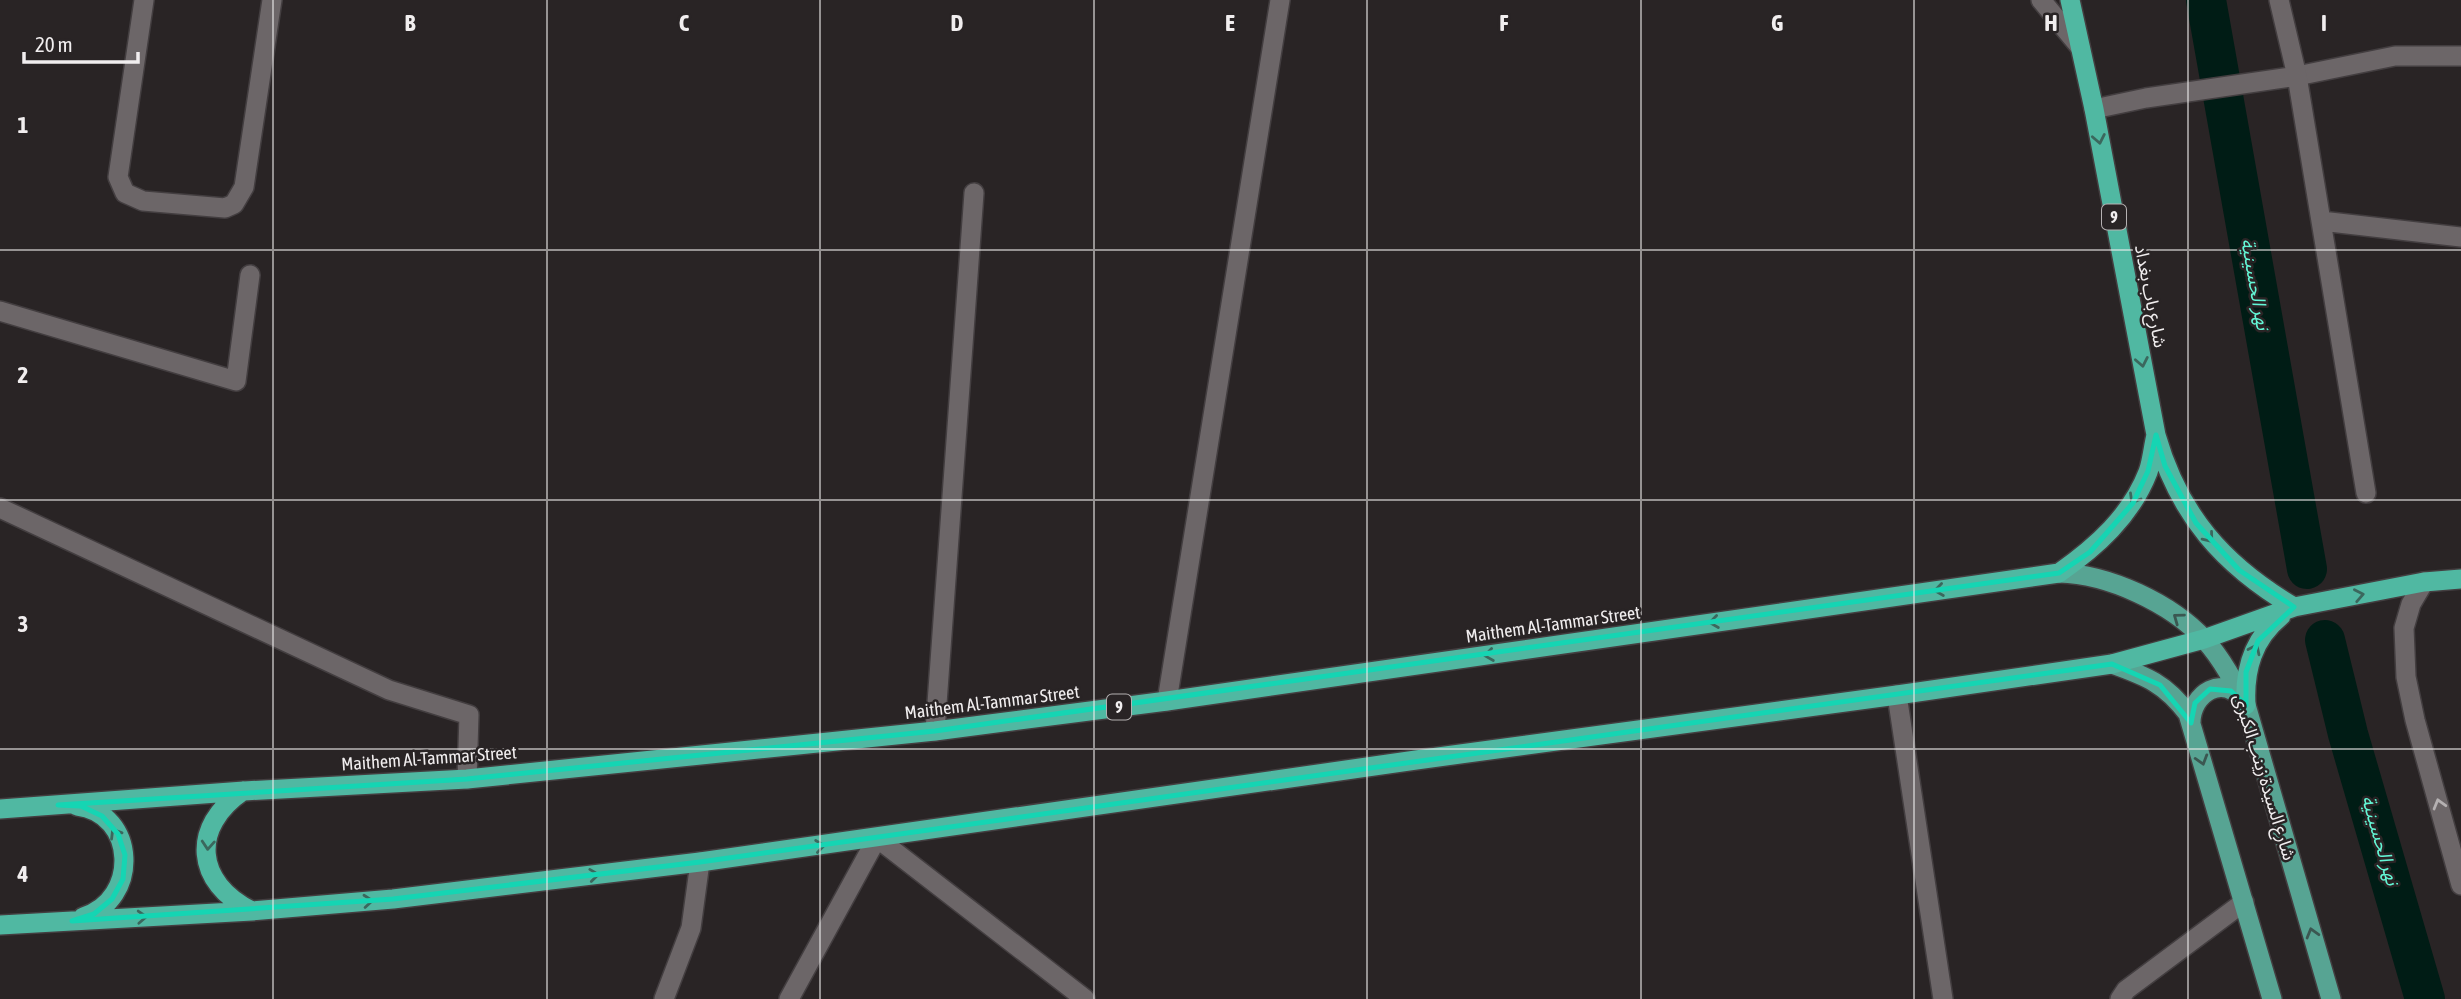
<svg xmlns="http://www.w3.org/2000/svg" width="2461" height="999" font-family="'Asap Condensed','Noto Sans Arabic',sans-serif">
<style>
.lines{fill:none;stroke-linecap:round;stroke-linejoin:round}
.canal{stroke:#001c15;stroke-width:40}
.service-casing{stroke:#433e40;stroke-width:22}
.minor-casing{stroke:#433e40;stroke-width:22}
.tertiary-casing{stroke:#433e40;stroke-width:22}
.secondary-casing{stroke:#433e40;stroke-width:22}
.primary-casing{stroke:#433e40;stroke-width:22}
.trunk-casing{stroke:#433e40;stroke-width:22}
.service{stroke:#6c6668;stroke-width:19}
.minor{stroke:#6c6668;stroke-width:19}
.tertiary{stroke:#6c6668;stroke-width:19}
.secondary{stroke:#6c6668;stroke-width:19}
.primary{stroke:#57a493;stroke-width:19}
.trunk{stroke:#50b8a2;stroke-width:19}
.oneway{stroke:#3b675d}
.oneway2{stroke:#3b5751}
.oneway3{stroke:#b5b1b2}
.marked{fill:none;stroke:#15d5b3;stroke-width:5;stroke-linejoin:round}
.grid{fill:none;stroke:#f1eeef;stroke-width:2;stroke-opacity:0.55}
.labels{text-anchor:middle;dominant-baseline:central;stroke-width:5;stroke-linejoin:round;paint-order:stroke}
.shield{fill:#292425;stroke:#b5b1b2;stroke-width:2}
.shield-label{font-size:16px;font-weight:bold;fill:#f1eeef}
.street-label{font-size:18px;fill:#f1eeef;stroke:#292425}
.water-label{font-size:19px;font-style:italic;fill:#63f7d6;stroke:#292425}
.grid-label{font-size:23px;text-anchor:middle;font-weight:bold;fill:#f1eeef;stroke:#292425;stroke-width:5;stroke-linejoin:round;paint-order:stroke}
</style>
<rect width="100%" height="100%" fill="#292425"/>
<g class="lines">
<path class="canal" d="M 2206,0 L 2307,569
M 2325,640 L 2348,734 L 2425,999"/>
<defs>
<path id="service" d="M 144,0 L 118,177 L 125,193 L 143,201 L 225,208 L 234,204 L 244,187 L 272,0
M 2297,76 L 2395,56 L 2461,56
M 0,311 L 236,381 L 250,275
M 1897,695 L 1943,999
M 1167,701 L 1280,0
M 935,731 L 974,193
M 664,999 L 691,928 L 700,862
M 789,999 L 877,838 L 1085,999
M 2120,999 L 2126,990 L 2244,902"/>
<path id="minor" d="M 2279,0 L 2297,76 L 2366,493
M 2094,109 L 2146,98 L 2297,76
M 2321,221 L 2461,237
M 0,508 L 389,690 L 469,715 L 467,779"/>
<path id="tertiary" d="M 2041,0 L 2080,47"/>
<path id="secondary" d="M 2424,582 L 2411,604 L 2404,628 L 2406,677 L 2415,720 L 2461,885"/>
<path id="primary" d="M 2059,573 C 2108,574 2171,603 2205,640 C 2222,659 2234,682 2246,705 L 2331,999
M 2112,664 C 2146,676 2166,684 2188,714 L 2272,999
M 2191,723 C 2191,693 2224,673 2243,701"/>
<path id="trunk" d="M 2070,0 L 2094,109 L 2156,435 C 2179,515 2223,565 2294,607
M 2246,705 C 2244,669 2253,639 2281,616
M 243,791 C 190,827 195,883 252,911
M 77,806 C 137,813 140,900 83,917
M 0,809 L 244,791 L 467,779 L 935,731 L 1167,701 L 2059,573 C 2096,547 2131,516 2148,472 C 2152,461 2153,447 2156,435
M 0,925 L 252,911 L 393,899 L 700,862 L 1416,760 L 1897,695 L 2112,664 L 2204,639 L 2294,607 L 2424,582 L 2461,579"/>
</defs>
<use href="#service" class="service-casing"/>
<use href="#minor" class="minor-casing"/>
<use href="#tertiary" class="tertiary-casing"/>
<use href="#secondary" class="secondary-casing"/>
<use href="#primary" class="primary-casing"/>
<use href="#trunk" class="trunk-casing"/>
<use href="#service" class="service"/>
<use href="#minor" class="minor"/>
<use href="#tertiary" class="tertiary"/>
<use href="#secondary" class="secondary"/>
<use href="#primary" class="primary"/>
<use href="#trunk" class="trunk"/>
</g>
<defs><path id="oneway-chevron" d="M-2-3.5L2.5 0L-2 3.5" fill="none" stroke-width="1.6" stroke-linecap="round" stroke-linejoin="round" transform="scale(1.75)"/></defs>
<g class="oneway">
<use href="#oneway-chevron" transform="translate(2099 139) rotate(79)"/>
<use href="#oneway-chevron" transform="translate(2142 362) rotate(79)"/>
<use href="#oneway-chevron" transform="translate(2134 499) rotate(120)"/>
<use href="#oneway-chevron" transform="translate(2209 538) rotate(51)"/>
<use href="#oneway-chevron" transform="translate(1939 590) rotate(172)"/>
<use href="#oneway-chevron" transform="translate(2359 595) rotate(-11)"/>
<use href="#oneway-chevron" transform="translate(1714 622) rotate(172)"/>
<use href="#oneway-chevron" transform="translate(2255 649) rotate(-64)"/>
<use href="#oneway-chevron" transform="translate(1489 655) rotate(172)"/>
<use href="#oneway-chevron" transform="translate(115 833) rotate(-121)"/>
<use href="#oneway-chevron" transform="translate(208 845) rotate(94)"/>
<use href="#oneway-chevron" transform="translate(820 846) rotate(-8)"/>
<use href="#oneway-chevron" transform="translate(594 875) rotate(-7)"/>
<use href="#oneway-chevron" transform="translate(368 901) rotate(-5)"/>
<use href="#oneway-chevron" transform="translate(142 917) rotate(-3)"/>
</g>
<g class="oneway2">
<use href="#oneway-chevron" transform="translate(2178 618) rotate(-144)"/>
<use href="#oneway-chevron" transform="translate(2202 760) rotate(73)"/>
<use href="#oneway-chevron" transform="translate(2312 933) rotate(-106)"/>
</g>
<use class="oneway3" href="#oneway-chevron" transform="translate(2439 804) rotate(-106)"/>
<path class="marked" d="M 2156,435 L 2165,466 L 2196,523 L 2239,570 L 2294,607 L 2258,641 L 2246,672 L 2246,705 L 2231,691 L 2210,689 L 2195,703 L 2191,723 L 2160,685 L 2112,664 L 700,862 L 393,899 L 72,921 L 94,914 L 112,899 L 123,879 L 125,855 L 118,834 L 102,816 L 81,806 L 58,805 L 467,779 L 935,731 L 2059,573 L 2090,552 L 2133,503 L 2148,471 Z"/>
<path class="grid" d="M 273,0 L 273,999M 547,0 L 547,999M 820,0 L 820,999M 1094,0 L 1094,999M 1367,0 L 1367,999M 1641,0 L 1641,999M 1914,0 L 1914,999M 2188,0 L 2188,999M 0,250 L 2461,250M 0,500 L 2461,500M 0,749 L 2461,749"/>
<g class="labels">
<g class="shield">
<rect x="2102" y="204.5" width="24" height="25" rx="5"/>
<rect x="1107" y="694.5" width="24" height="25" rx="5"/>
</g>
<g class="shield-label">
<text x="2114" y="217">9</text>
<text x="1119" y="707">9</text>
</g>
<g class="street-label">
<text transform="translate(2151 296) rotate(79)">شارع باب بغداد</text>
<text transform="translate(1553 624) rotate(-8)">Maithem Al-Tammar Street</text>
<text transform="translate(992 702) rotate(-7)">Maithem Al-Tammar Street</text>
<text transform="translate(429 758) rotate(-4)">Maithem Al-Tammar Street</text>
<text transform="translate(2265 777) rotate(73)">شارع السيدة زينب الكبرى</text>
</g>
<g class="water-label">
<text transform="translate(2256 284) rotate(80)">نهر الحسينية</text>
<text transform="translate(2381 840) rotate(74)">نهر الحسينية</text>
</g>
</g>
<g class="grid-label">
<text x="410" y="31">B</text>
<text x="684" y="31">C</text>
<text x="957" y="31">D</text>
<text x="1230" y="31">E</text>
<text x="1504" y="31">F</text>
<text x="1777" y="31">G</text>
<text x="2051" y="31">H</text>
<text x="2324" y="31">I</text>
<text x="23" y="133">1</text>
<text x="23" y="383">2</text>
<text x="23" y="632">3</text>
<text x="23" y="882">4</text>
</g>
<path d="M24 52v10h114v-10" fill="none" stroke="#f1eeef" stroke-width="3.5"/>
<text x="35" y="52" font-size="21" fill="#f1eeef" stroke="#292425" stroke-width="5" paint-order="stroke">20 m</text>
</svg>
